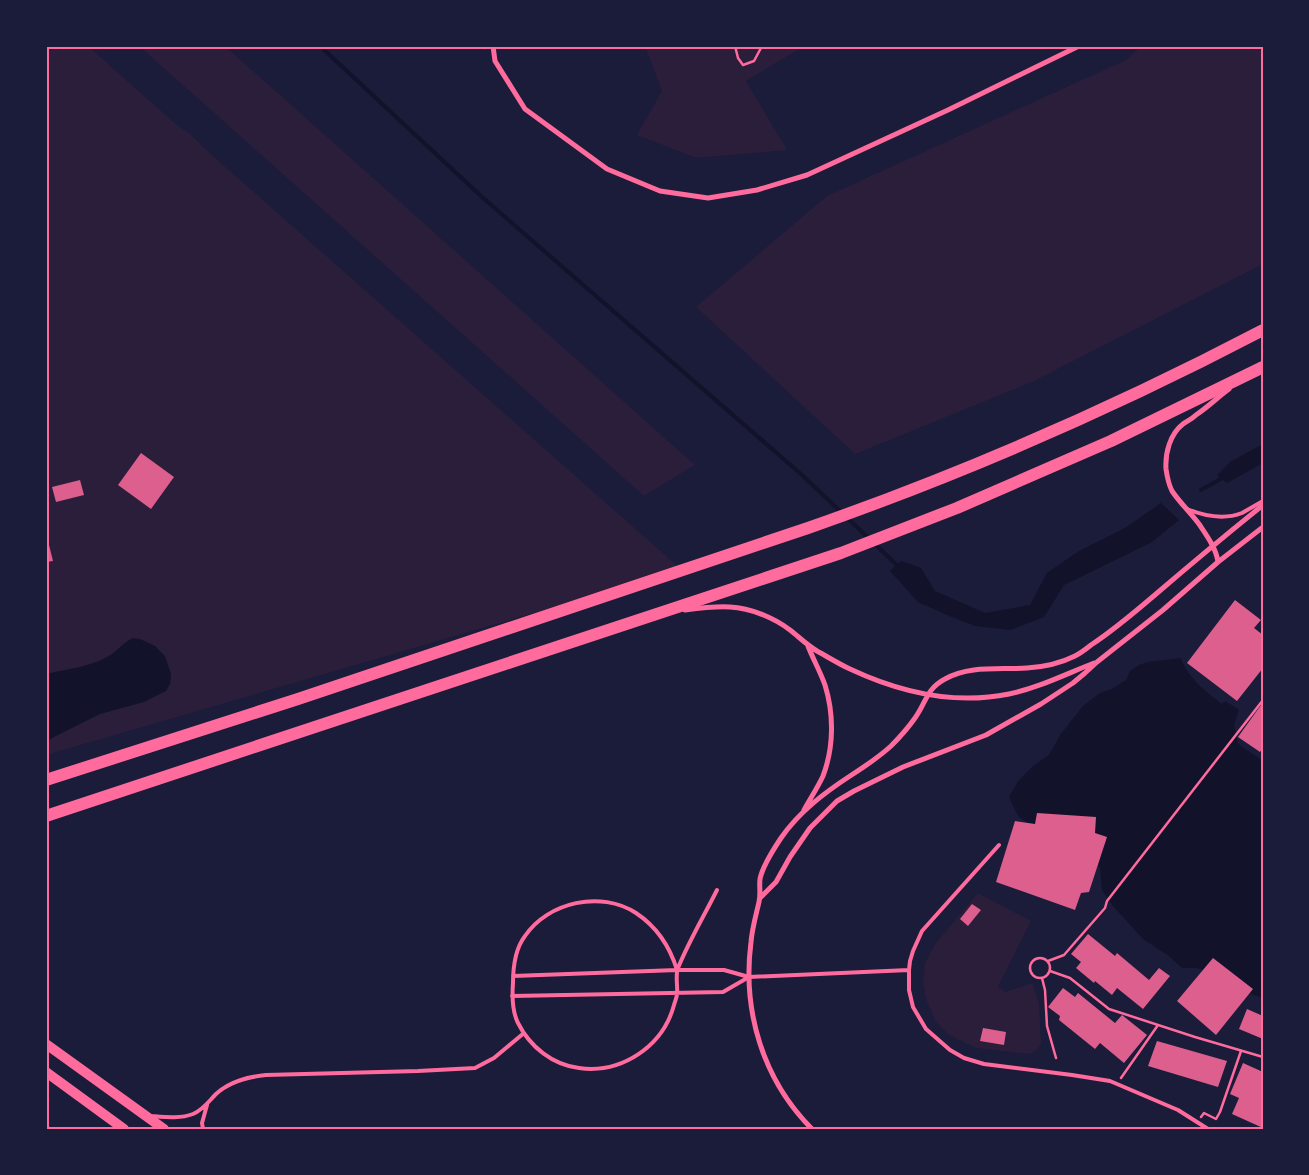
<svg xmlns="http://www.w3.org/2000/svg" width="1309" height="1175" font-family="'Sofia Sans Condensed',sans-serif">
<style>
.green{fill:#2a1e3b}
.water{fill:#12122b}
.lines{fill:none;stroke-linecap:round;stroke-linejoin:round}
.stream{stroke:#12122b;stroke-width:4}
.building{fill:#dd5f8e}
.path{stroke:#ff6b9d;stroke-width:2.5}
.service{stroke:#ff6b9d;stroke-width:4}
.minor{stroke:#ff6b9d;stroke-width:5}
.secondary{stroke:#ff6b9d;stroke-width:10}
.trunk{stroke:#ff6b9d;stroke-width:12}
.neatline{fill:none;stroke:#ff6b9d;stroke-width:2}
</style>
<rect width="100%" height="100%" fill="#1b1b3a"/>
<path class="green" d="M 46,46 L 88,46 L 178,126 L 189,133 L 213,156 L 682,570 L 46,755 Z
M 139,46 L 225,46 L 695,465 L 644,496 Z
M 645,46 L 804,46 L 746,81 L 787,150 L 696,158 L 637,135 L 662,91 Z
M 1141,46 L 1263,46 L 1263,264 L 1032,382 L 855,454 L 696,307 L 827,196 L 1126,60 Z
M 978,893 L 1031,921 L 998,987 L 1006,992 L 1032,983 L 1039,1003 L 1041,1043 L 1038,1049 L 1030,1054 L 976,1048 L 949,1035 L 936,1022 L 926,999 L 923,982 L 925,963 L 935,944 Z"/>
<path class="water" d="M 1263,444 L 1263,463 L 1227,483 L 1217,475 L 1230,462 Z
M 1161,503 L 1179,520 L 1152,542 L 1064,585 L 1044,617 L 1010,630 L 975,626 L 947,615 L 918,602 L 890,571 L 901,561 L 921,568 L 935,591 L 985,613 L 1030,605 L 1047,573 L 1079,551 L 1125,528 Z
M 133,638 L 140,639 L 155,646 L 165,656 L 171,674 L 170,684 L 166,691 L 144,702 L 100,714 L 52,738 L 46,742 L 46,674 C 66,669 89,667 107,657 C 117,652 123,642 133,638 Z
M 1181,658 C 1187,677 1206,692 1222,704 L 1225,701 L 1239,710 L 1234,725 L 1238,744 L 1259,758 L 1263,762 L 1263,998 L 1238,989 L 1215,974 L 1197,968 L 1182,968 L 1169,956 L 1143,939 L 1113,906 L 1102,890 L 1100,868 L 1090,844 L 1031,826 L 1018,816 L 1009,797 L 1019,780 L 1033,766 L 1049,755 L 1061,734 L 1083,706 L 1100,693 L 1112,689 L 1126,680 L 1130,671 L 1139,665 L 1148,662 Z"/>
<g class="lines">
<path class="stream" d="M 320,46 L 482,197 L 802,475 L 899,567
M 1201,490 L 1226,476"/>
</g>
<path class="building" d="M 141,453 L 174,477 L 151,509 L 118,485 Z
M 80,480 L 84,495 L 56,502 L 52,487 Z
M 46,533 L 53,561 L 46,562 Z
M 1235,600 L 1261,620 L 1254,628 L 1263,635 L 1263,668 L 1237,701 L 1187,663 Z
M 1261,705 L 1263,706 L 1263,748 L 1260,752 L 1238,737 Z
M 1037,813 L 1096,817 L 1095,833 L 1107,837 L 1089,892 L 1081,893 L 1075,910 L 996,882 L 1015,821 L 1035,824 Z
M 972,904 L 981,910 L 968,926 L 960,919 Z
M 1088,934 L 1115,956 L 1117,953 L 1149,980 L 1159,968 L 1170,976 L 1143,1009 L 1117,988 L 1112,995 L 1095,981 L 1094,983 L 1076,968 L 1081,962 L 1071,954 Z
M 1213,958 L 1253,989 L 1216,1035 L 1177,1001 Z
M 1063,988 L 1075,997 L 1078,993 L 1115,1023 L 1122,1015 L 1147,1035 L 1124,1063 L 1100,1043 L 1095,1049 L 1059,1020 L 1060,1016 L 1048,1007 Z
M 1247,1009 L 1263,1016 L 1263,1039 L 1239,1029 Z
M 983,1028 L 1006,1032 L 1004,1045 L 980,1041 Z
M 1157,1041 L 1227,1061 L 1218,1087 L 1148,1066 Z
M 1243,1063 L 1263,1072 L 1263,1128 L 1232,1114 L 1239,1098 L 1230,1094 Z"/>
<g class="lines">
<path class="path" d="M 735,46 L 738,58 L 743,65 L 754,61 L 762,46
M1030 968a10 10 0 1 1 20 0a10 10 0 1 1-20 0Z
M 1048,961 L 1064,955 L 1105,908 L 1107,901 L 1263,700
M 1050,971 L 1070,978 L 1109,1009 L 1195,1037 L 1263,1057
M 1042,978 L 1045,990 L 1047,1026 L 1056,1058
M 1121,1078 L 1158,1025
M 1201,1117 L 1204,1113 L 1216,1119 L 1220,1112 L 1241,1051"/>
<path class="service" d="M 1187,509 C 1204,516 1224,520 1242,513 C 1249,509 1256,505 1263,501
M 999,845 L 922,931 L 913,951 L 910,961 L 909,970 L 909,990 L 913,1007 L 926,1029 L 950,1050 L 964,1058 L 984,1064 L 1072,1075 L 1110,1081 L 1178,1110 L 1208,1129
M 677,970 C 670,947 657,927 636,913 C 601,890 548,902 525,936 C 515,949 513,967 513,983 C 512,996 512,1011 518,1023 C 530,1047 553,1065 579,1068 C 622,1074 663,1046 674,1005 C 675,1001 677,997 677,994 C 678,986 675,976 678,968 C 689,941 704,916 717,890
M 513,976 L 677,970 L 724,970 L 749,977 L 909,970
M 512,996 L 723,992 L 749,977
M 150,1116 C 164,1117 180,1119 193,1114 C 203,1110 209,1101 216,1094 C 230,1081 248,1077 266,1075 L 418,1071 L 475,1068 L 494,1058 L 524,1033
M 46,1127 L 49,1129
M 203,1129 L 202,1123 L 207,1105"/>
<path class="minor" d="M 493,46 L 495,61 L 525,109 L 607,169 L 660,191 L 708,198 L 757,190 L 807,175 L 948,110 L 1079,46
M 1218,562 C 1216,548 1207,536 1199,524 C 1191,513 1180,503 1172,491 C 1169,485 1167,476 1166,469 C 1165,453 1170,434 1183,424 C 1187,421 1192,419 1196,415 C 1208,407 1218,397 1229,389
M 685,610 C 700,608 715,606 730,607 C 751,608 774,618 790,630 C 799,637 807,645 817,651 C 828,657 839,664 850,669 C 899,692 955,705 1009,694 C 1038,688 1066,674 1094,663
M 804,810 C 810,799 818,787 823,776 C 834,747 834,714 825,685 C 820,671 813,659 808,646
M 760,898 L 776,882 L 790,857 L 810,828 L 837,801 L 854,791 L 903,767 L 986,735 L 1041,704 L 1073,683 L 1085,673 L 1097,662 L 1163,610 L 1218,562 L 1263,527
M 812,1129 C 763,1080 742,1011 751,942 C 752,929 756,915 759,902 C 761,894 759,886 760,879 C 762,868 775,847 781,838 C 799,812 824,793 850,776 C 864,767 878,758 891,746 C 899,738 908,728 915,718 C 926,703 926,689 945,679 C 970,665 999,670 1027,668 C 1043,667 1061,663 1075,656 C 1081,653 1086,649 1091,645 C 1114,630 1135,612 1156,594 C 1191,564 1227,534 1263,505"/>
<path class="secondary" d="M 46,1044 L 164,1129
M 46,1072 L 124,1129"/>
<path class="trunk" d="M 46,780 L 298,699 L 808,528 C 965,473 1116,407 1263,330
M 46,816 L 841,553 L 957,508 L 1111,441 L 1263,367"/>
</g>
<rect width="1309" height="1175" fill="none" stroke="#1b1b3a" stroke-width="95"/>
<rect x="48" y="48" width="1214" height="1080" class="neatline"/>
</svg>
